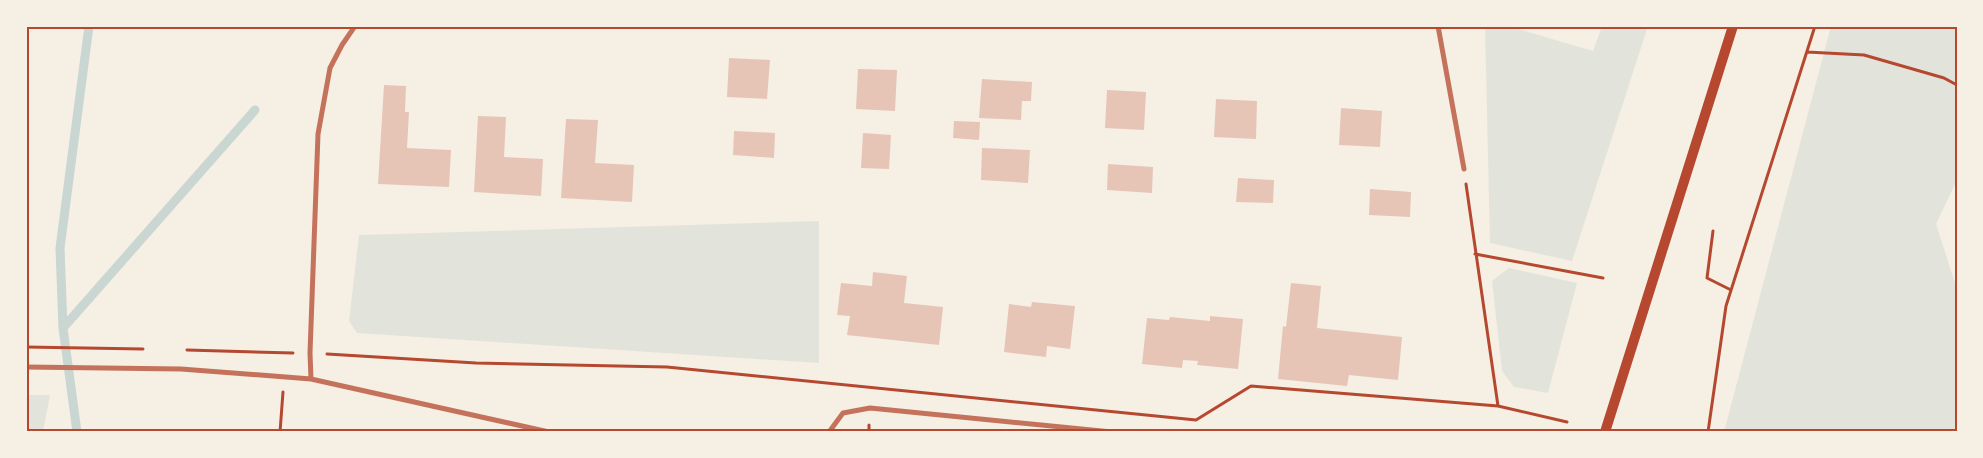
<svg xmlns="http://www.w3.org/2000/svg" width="1983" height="458" font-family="'Public Sans',sans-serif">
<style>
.green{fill:#e2e4dc}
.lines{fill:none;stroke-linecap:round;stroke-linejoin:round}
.stream{stroke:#c9d6d2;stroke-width:9}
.building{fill:#e6c5b7}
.path{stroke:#b5482f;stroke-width:3}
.minor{stroke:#c5725c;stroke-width:5}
.secondary{stroke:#b5482f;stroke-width:10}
.neatline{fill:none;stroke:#b5482f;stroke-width:2}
</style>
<rect width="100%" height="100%" fill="#f6efe4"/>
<path class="green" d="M 1485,26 L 1508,26 L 1593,51 L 1602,26 L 1648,26 L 1572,261 L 1490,243 Z
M 1831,26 L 1957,26 L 1957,180 L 1936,224 L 1957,289 L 1957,432 L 1724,432 Z
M 819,221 L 819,363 L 357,333 L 349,321 L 359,235 Z
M 1509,268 L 1577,283 L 1548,393 L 1514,387 L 1502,371 L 1492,281 Z
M 26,395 L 50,395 L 43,432 L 26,432 Z"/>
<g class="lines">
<path class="stream" d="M 63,328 L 255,110
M 77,432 L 63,328 L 60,248 L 89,26"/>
</g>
<path class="building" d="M 729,58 L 770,60 L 767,99 L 727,97 Z
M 858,69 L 897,70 L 895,111 L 856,109 Z
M 982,79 L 1032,82 L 1031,101 L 1022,101 L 1021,120 L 979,118 Z
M 384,85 L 406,86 L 405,112 L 409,112 L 407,148 L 451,150 L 449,187 L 378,184 Z
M 1107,90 L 1146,92 L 1144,130 L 1105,128 Z
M 1216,99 L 1257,101 L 1256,139 L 1214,137 Z
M 1341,108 L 1382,111 L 1380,147 L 1339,145 Z
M 478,116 L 506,117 L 504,157 L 543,159 L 541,196 L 474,192 Z
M 566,119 L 598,120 L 595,163 L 634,165 L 632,202 L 561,198 Z
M 954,121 L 980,122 L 979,140 L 953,138 Z
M 734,131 L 775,133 L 774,158 L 733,155 Z
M 863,133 L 891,135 L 889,169 L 861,168 Z
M 982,148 L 1030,150 L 1028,183 L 981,180 Z
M 1108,164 L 1153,167 L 1152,193 L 1107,190 Z
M 1238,178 L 1274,180 L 1273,203 L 1236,202 Z
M 1370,189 L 1411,192 L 1410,217 L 1369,215 Z
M 873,272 L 907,276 L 904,303 L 943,307 L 939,345 L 847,335 L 850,316 L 837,315 L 841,283 L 872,286 Z
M 1291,283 L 1321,286 L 1317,328 L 1402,337 L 1398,380 L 1349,375 L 1347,386 L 1278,379 L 1283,326 L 1286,327 Z
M 1032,302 L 1075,306 L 1070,349 L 1047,346 L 1046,357 L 1004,352 L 1009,304 L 1031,307 Z
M 1210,316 L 1243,319 L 1238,369 L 1197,365 L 1198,361 L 1183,360 L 1182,368 L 1142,364 L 1147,318 L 1169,320 L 1170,317 L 1210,321 Z"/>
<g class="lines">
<path class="path" d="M 1807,52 L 1864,55 L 1944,78 L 1957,85
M 1466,184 L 1498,406
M 1713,231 L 1707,278 L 1731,290
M 1475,254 L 1603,278
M 26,347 L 143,349
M 187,350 L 293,353
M 327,354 L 476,363 L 667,367 L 1196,420 L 1251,386 L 1498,406 L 1567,422
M 280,432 L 283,392
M 869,432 L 869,425
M 1708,432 L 1726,306 L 1815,26"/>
<path class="minor" d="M 1333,26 L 1390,26
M 1438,26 L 1464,169
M 26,367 L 181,369 L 311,379 L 549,432
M 311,379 L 310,353 L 318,134 L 330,68 L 342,45 L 355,26
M 829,432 L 843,413 L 870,408 L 1112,432"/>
<path class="secondary" d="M 1605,432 L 1733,26"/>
</g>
<rect width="1983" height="458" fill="none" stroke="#f6efe4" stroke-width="55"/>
<rect x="28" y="28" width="1928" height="402" class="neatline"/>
</svg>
